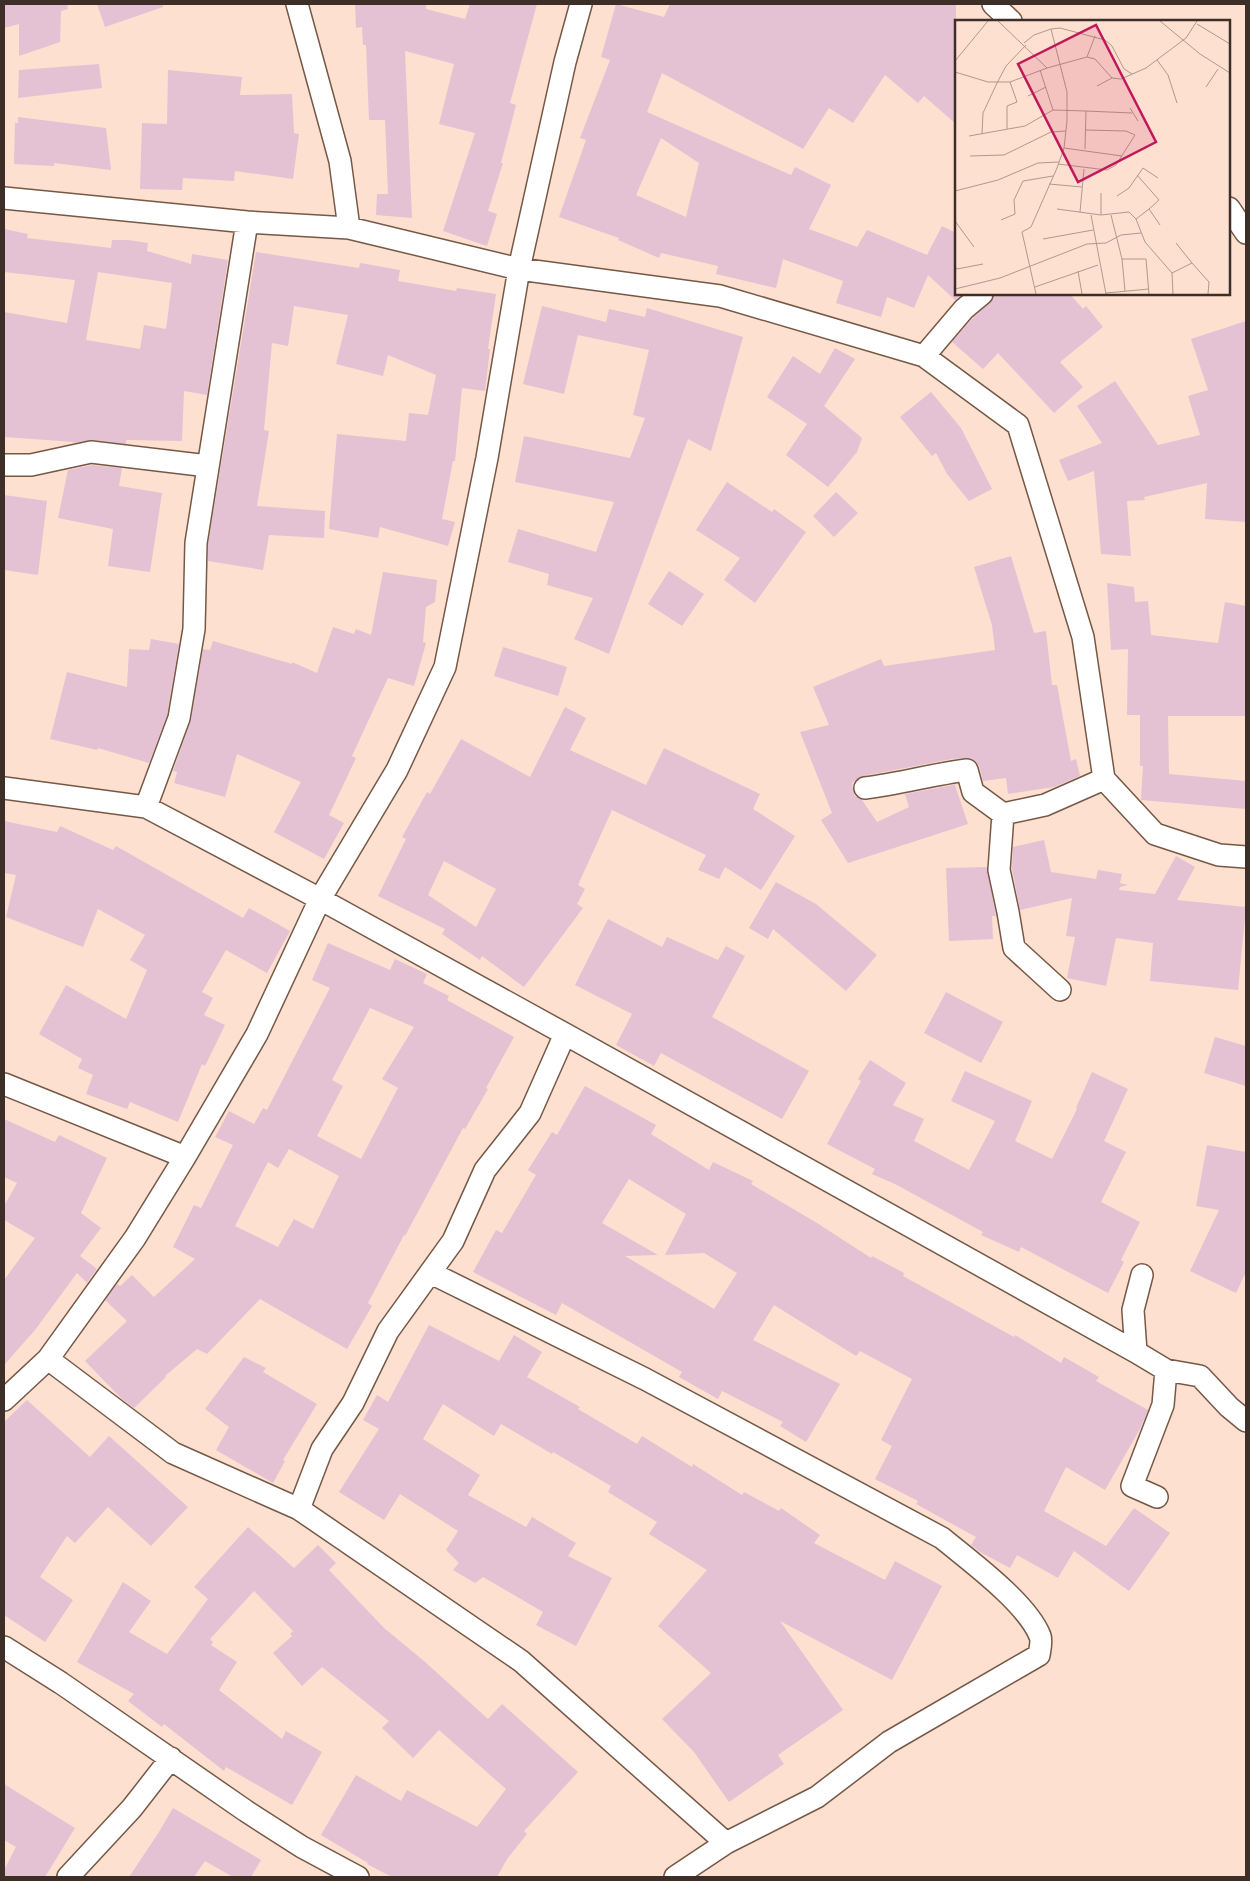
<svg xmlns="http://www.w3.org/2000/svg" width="1250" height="1881" font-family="Helvetica,sans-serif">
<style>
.building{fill:#e5c1d4;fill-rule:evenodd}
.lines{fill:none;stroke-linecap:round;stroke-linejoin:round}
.minor-casing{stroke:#765846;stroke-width:24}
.minor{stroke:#fff;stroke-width:21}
.inset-road{fill:none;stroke:#b0998c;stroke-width:1}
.view{fill:#c2185b;fill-opacity:0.15;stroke:#c2185b;stroke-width:2.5}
.inset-edge{fill:none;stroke:#3d2f27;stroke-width:2.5}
</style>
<rect width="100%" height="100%" fill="#fde0d0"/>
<path class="building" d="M 4,4 L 67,4 L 68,9 L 61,11 L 60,42 L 19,56 L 19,24 L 4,28 Z
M 97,4 L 163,4 L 163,7 L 105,27 Z
M 355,4 L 426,4 L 426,9 L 465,19 L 470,4 L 537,4 L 510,103 L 516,105 L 501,163 L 503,163 L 488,211 L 497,214 L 487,246 L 443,231 L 475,133 L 439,124 L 454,64 L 405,51 L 412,218 L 376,215 L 377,194 L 388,194 L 385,120 L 369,120 L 366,45 L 363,45 L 362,27 L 356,28 Z
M 616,4 L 664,17 L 670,4 L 956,4 L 956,124 L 924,96 L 918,103 L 885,75 L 853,123 L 829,108 L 803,149 L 662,73 L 647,112 L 791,175 L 795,167 L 831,185 L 809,229 L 857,247 L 867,230 L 927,255 L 942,226 L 956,233 L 956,294 L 963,294 L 955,300 L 928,275 L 914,308 L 887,297 L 881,317 L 836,303 L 843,281 L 783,259 L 776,288 L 716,274 L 718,266 L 661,253 L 659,258 L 618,240 L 619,238 L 559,217 L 586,140 L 580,138 L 610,60 L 601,57 ZM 661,138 L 699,163 L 686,217 L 636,195 Z
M 99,64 L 102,88 L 18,98 L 19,70 Z
M 168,70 L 242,77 L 240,95 L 292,94 L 294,133 L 299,134 L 293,179 L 235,171 L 234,181 L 183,178 L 182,190 L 140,189 L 142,123 L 167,124 Z
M 18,117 L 106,128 L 111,170 L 54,163 L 54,166 L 14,164 L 15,123 L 18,123 Z
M 4,229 L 28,234 L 27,238 L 111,248 L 112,240 L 128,240 L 148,243 L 147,251 L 191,264 L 192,254 L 228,260 L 207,395 L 184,391 L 182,441 L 126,440 L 126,444 L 92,440 L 73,443 L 74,442 L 4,437 L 4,312 L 67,323 L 75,280 L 4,272 ZM 98,272 L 172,283 L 166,329 L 144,325 L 140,349 L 86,340 Z
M 256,252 L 359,268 L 360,263 L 400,270 L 398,281 L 456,291 L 457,288 L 496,294 L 488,349 L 490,349 L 485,391 L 462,388 L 455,461 L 453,461 L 442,519 L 455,522 L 448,546 L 380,527 L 378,538 L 329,529 L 337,434 L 406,441 L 409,413 L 428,415 L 436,375 L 388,355 L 383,376 L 336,364 L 348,315 L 294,306 L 288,346 L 272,343 L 264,430 L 269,431 L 257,506 L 325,511 L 324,538 L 269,535 L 263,570 L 208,561 L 208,544 Z
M 994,294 L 1070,294 L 1083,309 L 1086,306 L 1103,327 L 1060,362 L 1083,387 L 1054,413 L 998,353 L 983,369 L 952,342 L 973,318 L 990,303 Z
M 542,306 L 606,322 L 609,309 L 645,317 L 647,308 L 743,337 L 711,451 L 688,439 L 609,654 L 574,639 L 593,598 L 547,585 L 549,574 L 508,562 L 518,529 L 596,552 L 614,502 L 515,482 L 524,436 L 630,458 L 645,418 L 633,415 L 649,350 L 578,335 L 564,394 L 523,384 Z
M 1246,321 L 1246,522 L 1205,519 L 1207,483 L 1144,497 L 1145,500 L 1127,501 L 1131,556 L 1101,554 L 1094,471 L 1068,481 L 1059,460 L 1102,443 L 1077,406 L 1115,381 L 1158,445 L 1200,435 L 1188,396 L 1208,390 L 1191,339 Z
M 835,348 L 855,359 L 824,406 L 862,438 L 857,452 L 828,487 L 786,455 L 807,424 L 767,397 L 793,356 L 820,374 Z
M 931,392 L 961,428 L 992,489 L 969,501 L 947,474 L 936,453 L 932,456 L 900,417 Z
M 92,465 L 122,468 L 119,486 L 162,493 L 150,572 L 108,566 L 113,529 L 58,518 L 68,470 Z
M 727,482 L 772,512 L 774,509 L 806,532 L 755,603 L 724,580 L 740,558 L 696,530 Z
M 836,492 L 858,513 L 834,537 L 813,516 Z
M 4,495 L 47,501 L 38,575 L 4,570 Z
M 1011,556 L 1034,633 L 1046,631 L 1052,685 L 1057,685 L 1071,761 L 1076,759 L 1080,776 L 1054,787 L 1008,794 L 1006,778 L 983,781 L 979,766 L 976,761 L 971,758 L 952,759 L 863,776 L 852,783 L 853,790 L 855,796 L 862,800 L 877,822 L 909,807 L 905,794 L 958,784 L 955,785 L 968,824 L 848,863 L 821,820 L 832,813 L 800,732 L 829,725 L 813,687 L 881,659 L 884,666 L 995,650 L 992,625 L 974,567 Z
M 669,571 L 704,594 L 682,626 L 648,604 Z
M 383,572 L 437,580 L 435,602 L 426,607 L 423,642 L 426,643 L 414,686 L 388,678 L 352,756 L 356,758 L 329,815 L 344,823 L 324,859 L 274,832 L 301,782 L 237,754 L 225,797 L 174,783 L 177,772 L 173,771 L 191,720 L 203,649 L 210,650 L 213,641 L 292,664 L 292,662 L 317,673 L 333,627 L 354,634 L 356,629 L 371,635 Z
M 1107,583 L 1134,587 L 1135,602 L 1148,601 L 1151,635 L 1218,643 L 1225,602 L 1246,606 L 1246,716 L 1168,716 L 1169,774 L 1246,781 L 1246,809 L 1141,800 L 1143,766 L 1140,766 L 1140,715 L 1127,715 L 1128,649 L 1111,650 Z
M 151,639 L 179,644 L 167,715 L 149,763 L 98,748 L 97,750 L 50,739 L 67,672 L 127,687 L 129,649 L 149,650 Z
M 503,647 L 567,667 L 558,696 L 494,676 Z
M 565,707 L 586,718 L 570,750 L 646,785 L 664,748 L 760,794 L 753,809 L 795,836 L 761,890 L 725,867 L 719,879 L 698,870 L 706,855 L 612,810 L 578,885 L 585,889 L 577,904 L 583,908 L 524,987 L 482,956 L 480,960 L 442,934 L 445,929 L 378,896 L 406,839 L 402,837 L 427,792 L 430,794 L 461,739 L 530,777 ZM 444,861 L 496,889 L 476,927 L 428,895 Z
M 4,821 L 57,832 L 60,826 L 113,850 L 116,846 L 243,918 L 249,908 L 290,931 L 267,973 L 226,950 L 202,992 L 213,998 L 204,1015 L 225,1025 L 205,1066 L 202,1064 L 178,1122 L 130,1102 L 127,1109 L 86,1094 L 93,1075 L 78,1068 L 82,1059 L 39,1034 L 66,985 L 126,1019 L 147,970 L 130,960 L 145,935 L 98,909 L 83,947 L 6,917 L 16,875 L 4,873 Z
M 1044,840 L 1051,872 L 1096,879 L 1098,870 L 1122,874 L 1120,883 L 1128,885 L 1120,887 L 1119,890 L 1155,894 L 1176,856 L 1195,867 L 1177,900 L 1246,907 L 1238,990 L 1150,981 L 1153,943 L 1116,938 L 1106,986 L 1067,978 L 1075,937 L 1066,936 L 1072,898 L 1020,910 L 1012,869 L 1013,847 Z
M 987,867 L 996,916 L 992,916 L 993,939 L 949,941 L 946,868 Z
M 776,882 L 816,904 L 877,955 L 846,991 L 773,929 L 768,939 L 749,928 Z
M 608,919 L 662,947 L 667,937 L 718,960 L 726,946 L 745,956 L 712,1017 L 809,1071 L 782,1119 L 661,1053 L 654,1066 L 616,1045 L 632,1014 L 575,985 Z
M 328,943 L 390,970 L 395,959 L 427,974 L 423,983 L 449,996 L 447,1000 L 514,1037 L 486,1088 L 488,1089 L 465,1129 L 463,1128 L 405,1236 L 404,1235 L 368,1303 L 372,1306 L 347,1349 L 260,1299 L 207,1354 L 197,1349 L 165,1376 L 166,1377 L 134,1408 L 122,1399 L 85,1361 L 127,1321 L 105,1300 L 117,1284 L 120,1286 L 132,1275 L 154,1297 L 195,1259 L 173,1247 L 194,1205 L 201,1208 L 233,1145 L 215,1137 L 229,1111 L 254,1124 L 263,1108 L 267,1110 L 330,988 L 312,980 ZM 370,1008 L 414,1027 L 382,1079 L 398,1088 L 361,1159 L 317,1136 L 343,1086 L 332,1080 ZM 289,1149 L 339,1176 L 313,1229 L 294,1219 L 278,1247 L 235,1226 L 268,1162 L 278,1168 Z
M 946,992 L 1003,1022 L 981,1063 L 924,1033 Z
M 1215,1037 L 1246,1046 L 1246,1086 L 1204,1073 Z
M 870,1060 L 906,1083 L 893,1105 L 924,1119 L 914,1141 L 969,1170 L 995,1121 L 951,1101 L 965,1071 L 1032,1101 L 1015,1141 L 1052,1159 L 1077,1109 L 1076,1108 L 1092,1072 L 1128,1089 L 1104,1141 L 1126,1152 L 1101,1202 L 1140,1222 L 1121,1260 L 1124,1262 L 1108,1293 L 1021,1247 L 1019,1252 L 981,1235 L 983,1232 L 895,1184 L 872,1174 L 875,1169 L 827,1144 L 861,1081 L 858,1079 Z
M 585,1086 L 656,1125 L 651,1134 L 709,1170 L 713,1162 L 753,1181 L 751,1184 L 817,1223 L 871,1258 L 872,1256 L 904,1273 L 903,1276 L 1014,1337 L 1015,1335 L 1061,1363 L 1064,1357 L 1099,1377 L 1096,1381 L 1148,1410 L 1140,1429 L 1105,1490 L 1066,1467 L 1044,1511 L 1106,1546 L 1134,1508 L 1170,1533 L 1129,1591 L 1074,1551 L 1058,1578 L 1017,1555 L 1010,1568 L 980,1552 L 971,1545 L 976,1537 L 916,1504 L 918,1501 L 875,1479 L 892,1446 L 881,1440 L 912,1379 L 860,1351 L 856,1356 L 774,1305 L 753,1340 L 840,1384 L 806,1442 L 780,1426 L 783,1422 L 722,1391 L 718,1399 L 679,1377 L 682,1372 L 562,1303 L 556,1315 L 473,1272 L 496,1230 L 502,1233 L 536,1175 L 528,1170 L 552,1132 L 557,1135 ZM 629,1179 L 686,1214 L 665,1255 L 704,1253 L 737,1273 L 714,1309 L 625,1256 L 658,1255 L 602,1223 Z
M 4,1119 L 55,1142 L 59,1135 L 107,1158 L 81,1213 L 101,1228 L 80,1256 L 97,1269 L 87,1283 L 77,1273 L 35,1330 L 4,1365 L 4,1280 L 35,1238 L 4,1220 L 4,1206 L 17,1183 L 4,1177 Z
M 1207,1145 L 1246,1152 L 1246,1272 L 1236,1293 L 1190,1271 L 1219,1210 L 1196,1206 Z
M 429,1325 L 499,1361 L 514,1335 L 542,1352 L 527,1377 L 580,1407 L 578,1409 L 637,1444 L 642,1436 L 692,1467 L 693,1464 L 742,1495 L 744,1492 L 779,1511 L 781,1508 L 820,1535 L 814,1543 L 885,1580 L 895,1561 L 942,1586 L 892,1680 L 780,1621 L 843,1710 L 778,1755 L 784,1764 L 729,1802 L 694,1752 L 662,1719 L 711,1673 L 658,1626 L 707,1570 L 649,1534 L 657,1522 L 608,1492 L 611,1486 L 553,1452 L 552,1454 L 501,1424 L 494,1436 L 443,1404 L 423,1439 L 480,1475 L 468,1495 L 526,1527 L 532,1517 L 576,1543 L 568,1556 L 612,1578 L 576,1646 L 536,1625 L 543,1612 L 483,1577 L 475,1583 L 453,1570 L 459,1563 L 446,1550 L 458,1531 L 400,1494 L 384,1520 L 339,1492 L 379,1429 L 363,1420 L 377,1395 L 388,1402 Z
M 244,1357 L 266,1368 L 263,1372 L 317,1404 L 283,1460 L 285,1461 L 273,1483 L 216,1450 L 229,1427 L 205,1409 Z
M 27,1400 L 90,1457 L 109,1436 L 188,1507 L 151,1546 L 108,1507 L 75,1543 L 67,1536 L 40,1577 L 73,1600 L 45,1642 L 4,1615 L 4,1422 Z
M 248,1527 L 294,1568 L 318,1545 L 336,1563 L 329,1570 L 384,1628 L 424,1661 L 488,1719 L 502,1704 L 578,1772 L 524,1831 L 527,1834 L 507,1859 L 497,1877 L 392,1877 L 367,1864 L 368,1863 L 321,1835 L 356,1775 L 401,1801 L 407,1790 L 477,1827 L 506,1789 L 439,1730 L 413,1758 L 382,1728 L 389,1721 L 322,1667 L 302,1686 L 273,1653 L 292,1636 L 290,1634 L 293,1631 L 254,1591 L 210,1639 L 213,1642 L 211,1645 L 237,1662 L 219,1690 L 282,1739 L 286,1731 L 322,1752 L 292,1805 L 226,1767 L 224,1771 L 164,1724 L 162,1727 L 128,1701 L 134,1694 L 77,1662 L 123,1582 L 151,1601 L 129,1632 L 167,1654 L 208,1599 L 194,1587 Z
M 4,1784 L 75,1828 L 45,1877 L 4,1877 L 4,1870 L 16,1847 L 4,1840 Z
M 173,1808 L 261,1860 L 251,1877 L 233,1877 L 205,1861 L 194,1877 L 129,1877 L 159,1832 Z"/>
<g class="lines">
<defs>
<path id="minor" d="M 297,4 L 340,161 L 349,228
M 993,4 L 1011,21
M 4,198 L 247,222 L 349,228 L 519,269 L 720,296 L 924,356 L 1018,425 L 1083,637 L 1104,779 L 1155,834 L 1219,855 L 1246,857
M 1229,208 L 1246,233
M 924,356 L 964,309 L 982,294
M 4,465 L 31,465 L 91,452 L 208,466
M 4,788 L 146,807 L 320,899 L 565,1034
M 865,788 C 900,784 933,774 967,770 L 973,792 L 1003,814 L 1045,805 L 1104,779
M 146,807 L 179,718 L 194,629 L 196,543 L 247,222
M 1003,814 L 999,870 L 1008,912 L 1014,948 L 1060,990
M 4,1084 L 185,1157
M 431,1273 L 645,1379 L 942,1538 C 970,1561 1027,1603 1040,1636 C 1042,1641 1040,1649 1039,1655 L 889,1742 L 817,1797 L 726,1843 L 675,1877
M 1142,1275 L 1133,1310 L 1136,1352 L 1166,1370 L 1163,1405 L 1132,1486 L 1157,1497
M 48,1359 L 173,1453 L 299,1509 L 521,1661 L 726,1843
M 1166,1370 L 1200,1376 L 1229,1407 L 1246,1421
M 4,1400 L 48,1359 L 135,1238 L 185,1157 L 257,1034 L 320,899 L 397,770 L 445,667 L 487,458 L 519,269 L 565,62 L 581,4
M 299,1509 L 322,1449 L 353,1403 L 388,1331 L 453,1241 L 485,1170 L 530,1113 L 565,1034 L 1136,1352
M 4,1647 L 61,1683 L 246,1811 L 302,1847 L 358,1877
M 68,1877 L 132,1808 L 171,1758"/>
</defs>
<use href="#minor" class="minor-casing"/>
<use href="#minor" class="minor"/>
</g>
<g transform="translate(955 20)">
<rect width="275" height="275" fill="#fde0d0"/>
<path class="inset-road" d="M 43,1 L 92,48M 205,1 L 245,34 L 275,53M 242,4 L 275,24M 69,23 L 79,15 L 96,9M 132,37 L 140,16M 202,40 L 213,55 L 222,83M 0,41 L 33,1M 85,50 L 98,90M 0,52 L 33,62 L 55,62 L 92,48 L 132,37 L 140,39 L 157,58 L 166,59 L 191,48 L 231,18 L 242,1M 142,66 L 157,58M 251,67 L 263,49M 73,76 L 91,67M 175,88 L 183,101M 52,109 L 52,86 L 62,82 L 55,62M 27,114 L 28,93 L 42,63 L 51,46 L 71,25M 14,116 L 70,106 L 98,90 L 131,91M 109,128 L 167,136M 130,129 L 131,91 L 177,93M 15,136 L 49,135 L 96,112 L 111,111M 103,144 L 152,150 L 161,145 L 180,115 L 171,111 L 130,110M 182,155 L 204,180 L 194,189M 94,164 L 127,167M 0,171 L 43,160 L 83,143 L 104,142M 162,176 L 174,168 L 188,148 L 203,158M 102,189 L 146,195 L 174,192 L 181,199M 125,192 L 129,149M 136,195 L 151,274M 146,195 L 146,173M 156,195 L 167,239 L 170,271M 46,200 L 60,194 L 59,180 L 68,161 L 98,156M 0,201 L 19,227M 205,205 L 194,189 L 181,199 L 190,222 L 217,253 L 218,274M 88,219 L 138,210M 167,239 L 191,239 L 194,274M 237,243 L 254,262 L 253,274M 0,246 L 2,249 L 28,244M 123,251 L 127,274M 217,253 L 237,243 L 221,223M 80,267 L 143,245M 0,269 L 45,258 L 132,224 L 151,223 L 166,215 L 186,213M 151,273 L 194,269M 81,274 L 67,212 L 76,207 L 102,148 L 109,128 L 112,101 L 112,72 L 96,9 L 105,8 L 150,20 L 157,26 L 169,49 L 177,54"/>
<path class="view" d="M 141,5 L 201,122 L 123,162 L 63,44 Z"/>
<rect width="275" height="275" class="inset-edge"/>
</g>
<rect width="1250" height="1881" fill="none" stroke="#3d2f27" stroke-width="10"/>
</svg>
